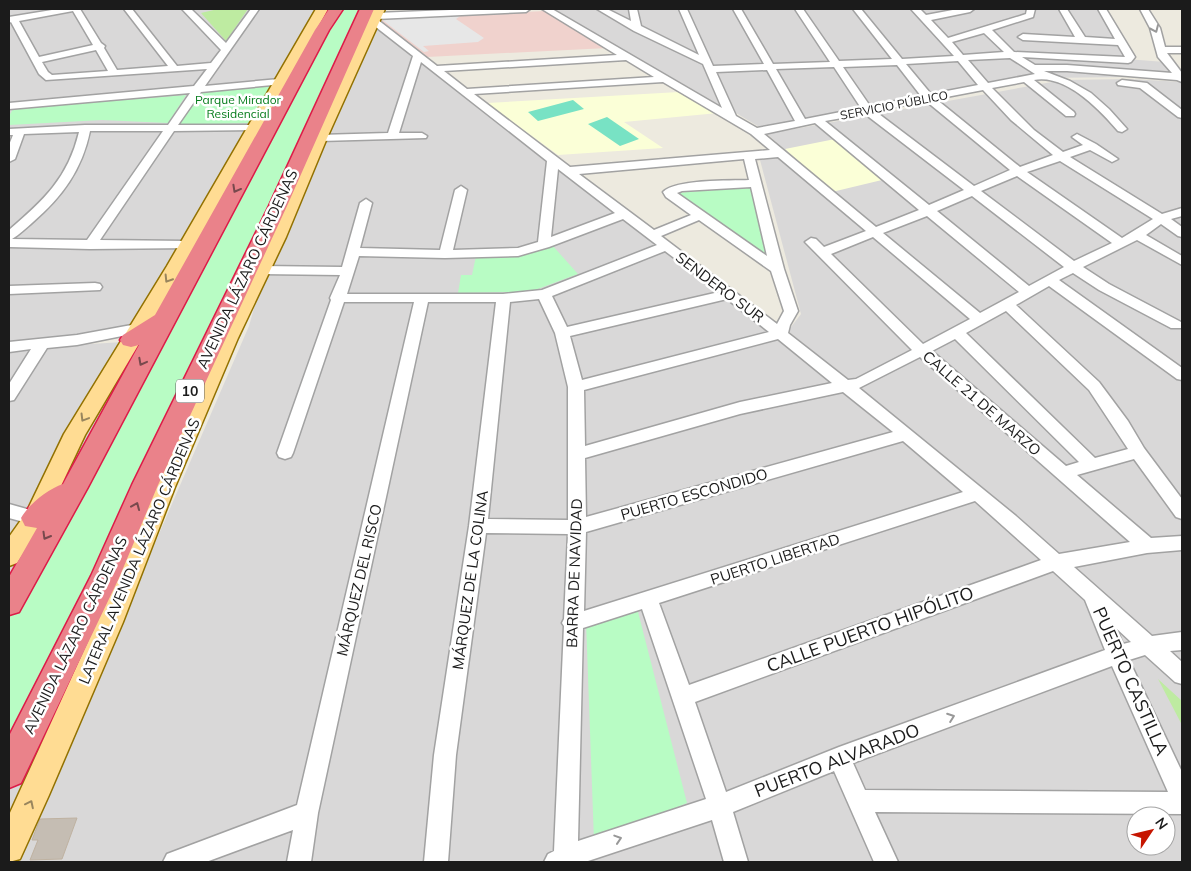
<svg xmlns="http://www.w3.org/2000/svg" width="1191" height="871" font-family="Mulish,sans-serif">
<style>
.residential{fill:#d9d8d8;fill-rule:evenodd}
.commercial{fill:#f0d2cd}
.education{fill:#fbffd7}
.grass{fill:#beeba1}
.park{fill:#b8fcc4}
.pitch{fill:#78e2c4}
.parking{fill:#e7e7e7}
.building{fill:#c5bdb3;stroke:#bfb2a1}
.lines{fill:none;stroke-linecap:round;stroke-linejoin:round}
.minor-casing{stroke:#a2a2a2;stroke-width:3}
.major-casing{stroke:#927100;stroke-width:3}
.highway-casing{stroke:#dd1b48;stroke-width:3}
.minor{fill:#fff;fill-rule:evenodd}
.major{fill:#ffdc93;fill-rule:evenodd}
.highway{fill:#ea828a;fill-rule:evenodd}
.oneway{stroke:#989898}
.oneway2{stroke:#78494d}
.oneway3{stroke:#98855d}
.labels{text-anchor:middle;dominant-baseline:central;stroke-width:5;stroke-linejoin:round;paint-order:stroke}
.far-park-label{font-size:12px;fill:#067c1c;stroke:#fff}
.far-street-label{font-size:12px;fill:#1b1b1b;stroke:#fff}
.shield{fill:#fff;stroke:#5f5f5f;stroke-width:1}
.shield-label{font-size:14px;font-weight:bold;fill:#1b1b1b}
.street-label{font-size:15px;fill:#1b1b1b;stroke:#fff}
.near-street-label{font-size:18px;fill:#1b1b1b;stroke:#fff}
</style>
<rect width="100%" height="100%" fill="#edeadf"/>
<path class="residential" d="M 9,9 L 355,9 L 464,90 L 842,390 L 1052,565 L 1182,677 L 1182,862 L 17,862 L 249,326 L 337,11 L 233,324 L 9,344 ZM 1136,816 L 1166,816 L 1166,846 L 1136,846 Z
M 552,9 L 680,9 L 719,105 Z
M 689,9 L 1098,9 L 1114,39 L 1122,45 L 1126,59 L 1165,62 L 1182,81 L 1130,77 L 1039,78 L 761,128 L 736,113 L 691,17 Z
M 1130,79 L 1182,82 L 1182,668 L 870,397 L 788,331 L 801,314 L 760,160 L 790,154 L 767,134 L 1063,80 Z
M 221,336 L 9,844 L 9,349 Z"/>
<path class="commercial" d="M 544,11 L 608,48 L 427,57 L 379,20 Z"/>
<path class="education" d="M 679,92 L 718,113 L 624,122 L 663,148 L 558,155 L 487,103 Z
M 835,139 L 882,180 L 832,192 L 785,149 Z"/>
<path class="grass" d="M 218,9 L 248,9 L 226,41 L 201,13 Z
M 1158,679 L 1182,701 L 1182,725 Z"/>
<path class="park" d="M 336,9 L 371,9 L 102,574 L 9,763 L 9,617 Z
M 276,84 L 253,123 L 179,125 L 202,93 Z
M 186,95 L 168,123 L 102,120 L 9,125 L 9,116 L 13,109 Z
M 752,187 L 768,260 L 675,193 Z
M 552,245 L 578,274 L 535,290 L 516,292 L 458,293 L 461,275 L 472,275 L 476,256 L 510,257 Z
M 637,608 L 687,803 L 594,841 L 586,621 Z"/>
<path class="pitch" d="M 573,100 L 584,109 L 538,121 L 528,112 Z
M 607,117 L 639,139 L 620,146 L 588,124 Z"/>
<path class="parking" d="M 462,15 L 456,19 L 484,38 L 478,42 L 423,46 L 429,51 L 424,52 L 381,19 Z"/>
<path class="building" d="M 77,818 L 62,859 L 30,860 L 38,840 L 32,840 L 40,819 Z"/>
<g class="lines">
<defs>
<path id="minor" d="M 58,9 L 80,9 L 101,43 L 105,46 L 104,48 L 117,70 L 168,66 L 124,9 L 132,9 L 177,66 L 211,63 L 221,50 L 182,9 L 191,9 L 226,43 L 251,9 L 259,9 L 205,86 L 279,79 L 283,80 L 283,84 L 201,92 L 178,125 L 253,125 L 257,126 L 258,128 L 257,130 L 174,131 L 100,240 L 187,241 L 192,242 L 193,245 L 192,248 L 90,249 L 9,247 L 9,230 C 44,200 68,178 79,132 L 24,134 L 15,159 L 9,162 L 9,145 L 13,135 L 9,135 L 9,129 L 85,125 L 168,125 L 190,93 L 9,109 L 9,103 L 194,86 L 207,69 L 46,80 L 39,74 L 11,22 L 9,23 L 9,17 ZM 73,11 L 93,45 L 39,57 L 19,21 ZM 96,50 L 108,71 L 52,75 L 48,72 L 42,62 ZM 90,131 L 163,131 L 87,240 L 12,239 C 19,235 26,228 33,222 C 62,197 82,170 90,131 Z
M 475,9 L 530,9 L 526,12 L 376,19 L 372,16 L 376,13 Z
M 542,9 L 552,9 L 722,108 L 703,64 L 634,31 L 597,9 L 607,9 L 631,21 L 629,9 L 637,9 L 641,26 L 699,55 L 679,9 L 687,9 L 713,66 L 764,64 L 733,9 L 741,9 L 773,64 L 830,62 L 795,9 L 803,9 L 839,61 L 892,59 L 853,9 L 861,9 L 902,59 L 954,56 L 911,9 L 920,9 L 926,15 L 958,9 L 974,9 L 970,12 L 931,20 L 948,38 L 1020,16 L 1026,14 L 1027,9 L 1035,9 L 1033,17 L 992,30 L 1014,52 L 1125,57 L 1118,45 L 1023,40 L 1018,37 L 1023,34 L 1075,37 L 1059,9 L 1067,9 L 1085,37 L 1115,39 L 1098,9 L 1106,9 L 1135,57 L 1131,62 L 1128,63 L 1022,57 L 1035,65 L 1067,65 L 1172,73 L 1158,57 L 1150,28 L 1140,9 L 1148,9 L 1160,28 L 1165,47 L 1182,47 L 1182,53 L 1167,53 L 1182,73 L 1182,82 L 1177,80 L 1067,71 L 1044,71 L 1070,81 L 1091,93 L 1109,109 L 1127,129 L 1122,132 L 1118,131 C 1099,109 1066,74 1034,80 L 1074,112 L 1075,114 L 1074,116 L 1066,116 L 1024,82 L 992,88 L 1034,130 L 1063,152 L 1083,145 L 1072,137 L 1077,134 L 1096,144 L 1118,159 L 1112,162 L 1090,150 L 1070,157 L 1162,214 L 1182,208 L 1182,216 L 1171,219 L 1182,227 L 1182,237 L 1178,236 L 1161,224 L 1146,235 L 1182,256 L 1182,265 L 1137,240 L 1083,267 L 1109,284 L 1181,322 L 1181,328 L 1171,328 L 1099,290 L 1073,273 L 1059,280 L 1182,368 L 1182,380 L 1177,379 L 1049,286 L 1016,305 L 1099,382 L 1128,421 L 1144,448 L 1182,499 L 1182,519 L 1176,517 L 1134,459 L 1077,475 L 1151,538 L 1182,536 L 1182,550 L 1147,553 L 1074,567 L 1152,636 L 1182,632 L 1182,650 L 1170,651 L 1182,662 L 1182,684 L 1175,682 L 1145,655 L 1129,660 L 1182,772 L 1182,814 L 875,812 L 898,862 L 874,862 L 834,771 L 733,812 L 748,862 L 724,862 L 712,820 L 585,862 L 544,862 L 548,854 L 554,851 L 564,626 L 562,623 L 564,619 L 568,534 L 486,533 L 456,755 L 448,862 L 424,862 L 434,755 L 469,526 L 496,302 L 428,302 L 318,813 L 311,862 L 287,862 L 293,830 L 206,862 L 163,862 L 167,854 L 297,805 L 414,302 L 344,302 L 293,453 L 291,457 L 285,459 L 279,457 L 277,453 L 331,300 L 330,298 L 340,275 L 261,274 L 254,270 L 261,266 L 342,267 L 360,203 L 366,199 L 372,203 L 360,248 L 440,250 L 455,190 L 461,186 L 467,190 L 453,250 L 518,248 L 538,242 L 547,161 L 421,62 L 399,133 L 422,133 L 427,136 L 426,138 L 320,141 L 315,138 L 320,135 L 388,133 L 413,56 L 372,24 L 372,20 L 378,20 L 437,66 L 617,55 ZM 984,33 L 1004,52 L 963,55 L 952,42 ZM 1010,58 L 1035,74 L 988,83 L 968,60 ZM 626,60 L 654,77 L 467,89 L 444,71 ZM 958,61 L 978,85 L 931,94 L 906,64 ZM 897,65 L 921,96 L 870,106 L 843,67 ZM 834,67 L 861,108 L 805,119 L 776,69 ZM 767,70 L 795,121 L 757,128 L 736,116 L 716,72 ZM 663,82 L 751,134 L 770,150 L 570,167 L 474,94 ZM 983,90 L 1011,120 L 1053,155 L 1020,167 L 936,99 ZM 926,101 L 1010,170 L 974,186 L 875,111 ZM 865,114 L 964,190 L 929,205 L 825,121 ZM 815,123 L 919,210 L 876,227 L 764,134 ZM 778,157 L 866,231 L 824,247 L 816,239 L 811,238 L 805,242 L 912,350 L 856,379 L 848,380 L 788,333 L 790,325 L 798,311 L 784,269 L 755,159 ZM 744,159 L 749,180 C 730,181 675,179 663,192 L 666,197 L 691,215 L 654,230 L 579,174 ZM 1060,161 L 1153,219 L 1122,238 L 1027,172 ZM 558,169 L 615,213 L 551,237 ZM 1017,176 L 1112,243 L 1074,261 L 981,191 ZM 751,187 L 767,256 L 677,193 L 682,191 ZM 972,196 L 1064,267 L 1029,286 L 937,211 ZM 927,216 L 1019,292 L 980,313 L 883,233 ZM 623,219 L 657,245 L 542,290 L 503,294 L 347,294 L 359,256 L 445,258 L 518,256 L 549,247 ZM 699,220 L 771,271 L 784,311 L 777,324 L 661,236 ZM 873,237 L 970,319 L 923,344 L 831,254 ZM 665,251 L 719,292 L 567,327 L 552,296 ZM 539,299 L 555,333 L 568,387 L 568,520 L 488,519 L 510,302 ZM 727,299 L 769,332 L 582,380 L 570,336 ZM 1006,311 L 1089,390 L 1128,449 L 1095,458 L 966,333 ZM 778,339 L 832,383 L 740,402 L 585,446 L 584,390 ZM 955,339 L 1079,462 L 1066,466 L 932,351 ZM 920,357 L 1130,542 L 1059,554 L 1016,516 L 859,388 ZM 843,392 L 893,432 L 586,517 L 585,458 L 740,414 ZM 903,441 L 963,492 L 584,611 L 586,532 ZM 975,501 L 1041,560 L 689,685 L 659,603 ZM 1053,571 L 1085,600 L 1105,650 L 839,747 L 726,792 L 695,702 ZM 642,609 L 706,799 L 578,841 L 583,628 ZM 1116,628 L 1131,642 L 1123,644 ZM 1112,666 L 1168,792 L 865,790 L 853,763 Z
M 1122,80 L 1147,83 L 1182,110 L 1182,118 L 1178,117 L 1140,88 L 1118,85 L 1117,83 Z
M 95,283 L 100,284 L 102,287 L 100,290 L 9,294 L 9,286 Z
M 137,324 L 142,326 L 144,329 L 142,332 L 77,345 L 47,348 L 14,400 L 9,401 L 9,384 L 31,349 L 9,352 L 9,342 L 77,335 Z
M 9,504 L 41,513 L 44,518 L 41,523 L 35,525 L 9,518 Z"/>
<path id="major" d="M 316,9 L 328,9 L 185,266 L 85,435 L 43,524 L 17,563 L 9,566 L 9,537 L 26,513 L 64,434 L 167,266 Z
M 373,9 L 385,9 L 327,138 L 286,237 L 238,338 L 175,487 L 123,622 L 49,795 L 20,859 L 9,862 L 9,815 L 97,622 L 153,487 L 220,338 L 270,237 L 313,138 Z"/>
<path id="highway" d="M 329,9 L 343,9 L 329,30 L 88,487 L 19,612 L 9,615 L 9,577 L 37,528 L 25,526 L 21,518 C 29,504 48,489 63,484 L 139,345 L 131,347 L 123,345 L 120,340 L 123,335 L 155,315 L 315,30 Z
M 360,9 L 374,9 L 287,206 L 158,485 L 119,578 L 21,783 L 9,788 L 9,736 L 91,576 L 132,485 L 269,206 Z"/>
</defs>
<use href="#minor" class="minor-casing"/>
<use href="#major" class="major-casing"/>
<use href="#highway" class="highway-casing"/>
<use href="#minor" class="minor"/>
<use href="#major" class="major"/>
<use href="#highway" class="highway"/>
</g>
<defs><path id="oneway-chevron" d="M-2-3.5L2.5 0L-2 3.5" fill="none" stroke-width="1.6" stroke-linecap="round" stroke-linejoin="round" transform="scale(1.25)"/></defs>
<g class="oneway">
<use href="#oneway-chevron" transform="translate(1155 29) rotate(66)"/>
<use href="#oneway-chevron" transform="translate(951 717) rotate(-20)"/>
<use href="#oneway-chevron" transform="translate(618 839) rotate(-18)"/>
</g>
<g class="oneway2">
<use href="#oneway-chevron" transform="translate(236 189) rotate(119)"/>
<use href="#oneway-chevron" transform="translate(142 362) rotate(118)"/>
<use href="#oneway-chevron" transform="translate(136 506) rotate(-67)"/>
<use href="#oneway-chevron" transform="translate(46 536) rotate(120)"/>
</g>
<g class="oneway3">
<use href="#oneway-chevron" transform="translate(168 279) rotate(122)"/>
<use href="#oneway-chevron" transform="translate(84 418) rotate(121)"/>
<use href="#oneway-chevron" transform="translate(30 804) rotate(-64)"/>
</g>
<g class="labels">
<g class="far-park-label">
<text x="238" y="99">Parque Mirador<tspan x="238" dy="14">Residencial</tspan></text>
</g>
<g class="far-street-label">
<text transform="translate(894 105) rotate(-11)">SERVICIO PÚBLICO</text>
</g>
<rect class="shield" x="176" y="379.5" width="28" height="23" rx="4"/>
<g class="shield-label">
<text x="190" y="391">10</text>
</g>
<g class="street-label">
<text transform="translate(247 269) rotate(-65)">AVENIDA LÁZARO CÁRDENAS</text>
<text transform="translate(720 287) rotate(37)">SENDERO SUR</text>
<text transform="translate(982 403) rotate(41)">CALLE 21 DE MARZO</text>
<text transform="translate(694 494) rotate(-16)">PUERTO ESCONDIDO</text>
<text transform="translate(139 551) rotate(-67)">LATERAL AVENIDA LÁZARO CÁRDENAS</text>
<text transform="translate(775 559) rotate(-18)">PUERTO LIBERTAD</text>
<text transform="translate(574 573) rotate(-88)">BARRA DE NAVIDAD</text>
<text transform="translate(359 580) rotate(-77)">MÁRQUEZ DEL RISCO</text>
<text transform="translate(470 580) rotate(-82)">MÁRQUEZ DE LA COLINA</text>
<text transform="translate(75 635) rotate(-64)">AVENIDA LÁZARO CÁRDENAS</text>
</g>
<g class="near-street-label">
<text transform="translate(870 629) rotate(-20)">CALLE PUERTO HIPÓLITO</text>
<text transform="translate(1131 681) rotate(66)">PUERTO CASTILLA</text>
<text transform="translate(837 760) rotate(-21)">PUERTO ALVARADO</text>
</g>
</g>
<rect width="1191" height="871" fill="none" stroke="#1b1b1b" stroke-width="20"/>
<g transform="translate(1151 831) rotate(55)"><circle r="24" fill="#ffffff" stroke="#a4a4a4"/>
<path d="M0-4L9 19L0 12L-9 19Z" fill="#c61500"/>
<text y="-8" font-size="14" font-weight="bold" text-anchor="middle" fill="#1b1b1b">N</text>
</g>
</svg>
